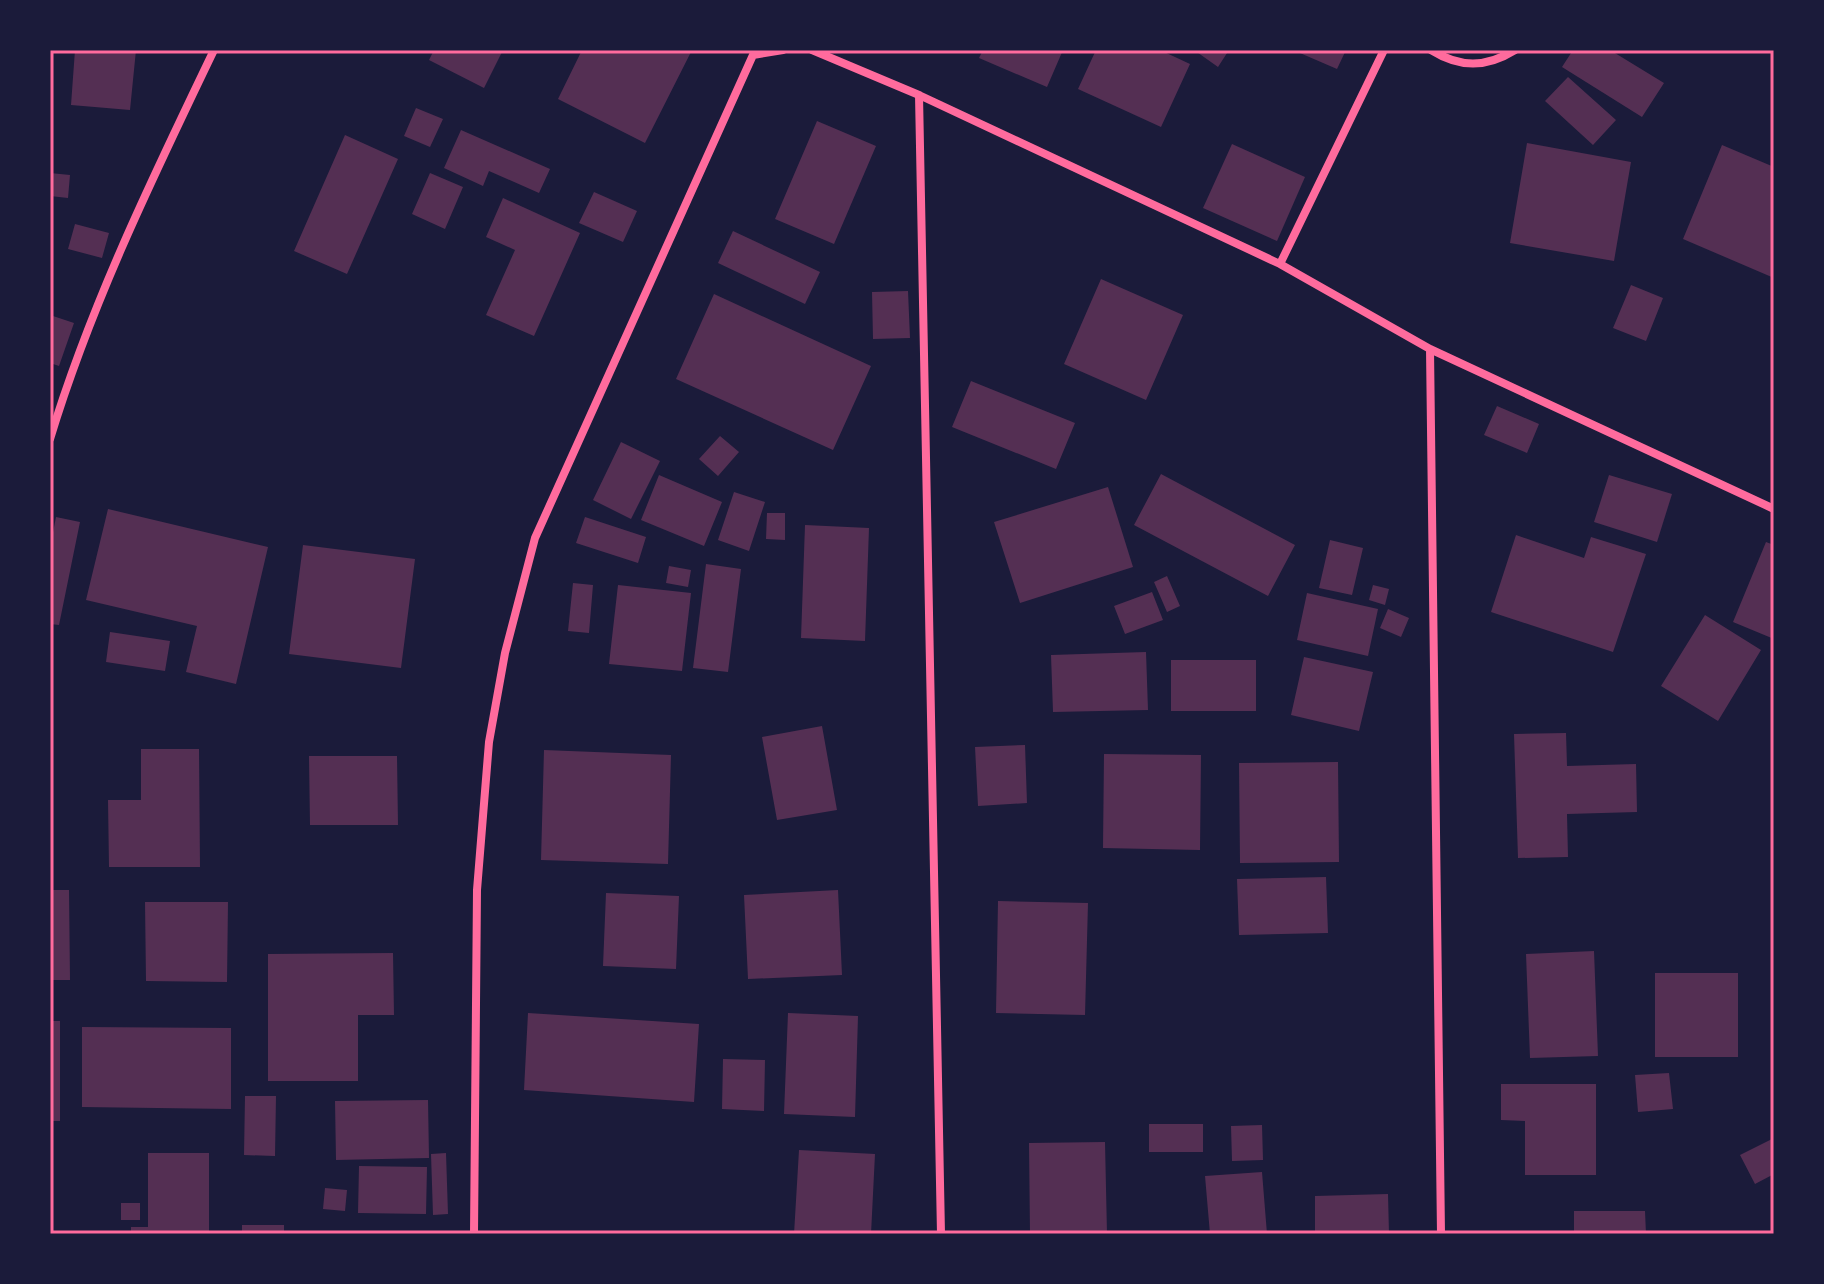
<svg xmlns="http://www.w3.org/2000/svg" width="1824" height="1284" font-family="'PT Sans',sans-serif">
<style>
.building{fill:#542f53}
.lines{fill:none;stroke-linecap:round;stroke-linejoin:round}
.minor{stroke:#ff6b9d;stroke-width:8}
.neatline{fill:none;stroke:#ff6b9d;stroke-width:3}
</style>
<rect width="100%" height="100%" fill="#1b1b3a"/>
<path class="building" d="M 75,50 L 136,50 L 130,110 L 71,105 Z
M 434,50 L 503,50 L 484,88 L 429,60 Z
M 582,50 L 692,50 L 645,143 L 558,99 Z
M 983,50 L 1063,50 L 1047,87 L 979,58 Z
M 1096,50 L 1160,50 L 1190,64 L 1161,127 L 1078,89 Z
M 1194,50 L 1229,50 L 1218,67 Z
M 1293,50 L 1346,50 L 1337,69 Z
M 1573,50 L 1610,50 L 1664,83 L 1642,117 L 1562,67 Z
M 1568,77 L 1616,120 L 1593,145 L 1545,101 Z
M 416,108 L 443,119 L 430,147 L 404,136 Z
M 817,121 L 876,146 L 834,244 L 775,219 Z
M 461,130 L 550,169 L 539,193 L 489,171 L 483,186 L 444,168 Z
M 345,135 L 398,159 L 347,274 L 294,251 Z
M 1527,143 L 1631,162 L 1614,261 L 1510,243 Z
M 1232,144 L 1305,177 L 1277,241 L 1203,208 Z
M 1722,145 L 1774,167 L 1774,278 L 1683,239 Z
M 50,173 L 70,175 L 68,198 L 50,196 Z
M 430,173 L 463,187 L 445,229 L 412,214 Z
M 594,192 L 637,211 L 623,242 L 579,223 Z
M 503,198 L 580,233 L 534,336 L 486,315 L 515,250 L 486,237 Z
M 75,224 L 109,233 L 102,258 L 68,249 Z
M 733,231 L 820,272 L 805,304 L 718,263 Z
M 1101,279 L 1183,315 L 1146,400 L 1064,364 Z
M 1631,285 L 1663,298 L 1646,341 L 1613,328 Z
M 908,291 L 910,338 L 873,339 L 872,292 Z
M 714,294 L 871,366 L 833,450 L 676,379 Z
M 50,315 L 74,323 L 59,366 L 50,363 Z
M 971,381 L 1075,423 L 1056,469 L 952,427 Z
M 1497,406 L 1539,424 L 1527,453 L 1484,435 Z
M 720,436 L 739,452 L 718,476 L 699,459 Z
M 621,442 L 660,461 L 631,519 L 593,500 Z
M 1161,474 L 1295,545 L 1268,596 L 1134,525 Z
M 659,475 L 722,502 L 704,546 L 641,520 Z
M 1609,475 L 1672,494 L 1657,542 L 1594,522 Z
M 1108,487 L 1133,567 L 1020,603 L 994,522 Z
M 734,492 L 765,502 L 749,551 L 718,540 Z
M 108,509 L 268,547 L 236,684 L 186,672 L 197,626 L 86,600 Z
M 767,513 L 785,513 L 785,540 L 766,539 Z
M 56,517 L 80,522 L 59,625 L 50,624 L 50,548 Z
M 585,517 L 646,537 L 638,563 L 576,543 Z
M 805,525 L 869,528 L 865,641 L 801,638 Z
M 1516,535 L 1584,558 L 1591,537 L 1646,554 L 1613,652 L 1491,612 Z
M 1330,540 L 1363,548 L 1352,595 L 1319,588 Z
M 1766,542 L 1774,545 L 1774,639 L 1733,622 Z
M 303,545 L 415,559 L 401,668 L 289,654 Z
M 706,564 L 741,569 L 728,672 L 693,668 Z
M 669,566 L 691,570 L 688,587 L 666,583 Z
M 1167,576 L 1180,606 L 1167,612 L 1154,582 Z
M 573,583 L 593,585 L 589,633 L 568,631 Z
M 618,585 L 691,593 L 682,671 L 609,664 Z
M 1373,585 L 1389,589 L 1385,605 L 1369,600 Z
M 1152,592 L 1163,620 L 1125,634 L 1114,606 Z
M 1307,593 L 1378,609 L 1368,656 L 1297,640 Z
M 1388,609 L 1409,618 L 1401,637 L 1380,628 Z
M 1705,615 L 1761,650 L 1718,721 L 1661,686 Z
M 110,632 L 170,641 L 165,671 L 106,662 Z
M 1146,652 L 1148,710 L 1053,712 L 1051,655 Z
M 1304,657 L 1373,672 L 1359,731 L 1291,715 Z
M 1171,660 L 1256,660 L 1256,711 L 1171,711 Z
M 822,726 L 837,810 L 777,820 L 762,737 Z
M 1566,733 L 1567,766 L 1636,764 L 1637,812 L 1567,814 L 1568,857 L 1518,858 L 1514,734 Z
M 1025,745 L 1027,803 L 978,806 L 975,747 Z
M 141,749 L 199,749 L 200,867 L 109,867 L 108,800 L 141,800 Z
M 544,750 L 671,755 L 668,864 L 541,860 Z
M 1104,754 L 1201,755 L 1200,850 L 1103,848 Z
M 309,756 L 397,756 L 398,825 L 310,825 Z
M 1338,762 L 1339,862 L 1240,863 L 1239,763 Z
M 1326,877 L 1328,933 L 1239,935 L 1237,879 Z
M 50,890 L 69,890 L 70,980 L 50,980 Z
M 838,890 L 842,975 L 748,979 L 744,895 Z
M 606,893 L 679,896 L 676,969 L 603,966 Z
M 998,901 L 1088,903 L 1085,1015 L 996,1013 Z
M 145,902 L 228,902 L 227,982 L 146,981 Z
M 1594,951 L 1598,1056 L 1530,1058 L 1526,954 Z
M 393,953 L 394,1015 L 358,1015 L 358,1081 L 268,1081 L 268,954 Z
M 1655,973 L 1738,973 L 1738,1057 L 1655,1057 Z
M 528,1013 L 699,1024 L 694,1102 L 524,1090 Z
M 788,1013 L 858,1016 L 855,1117 L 784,1114 Z
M 50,1021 L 60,1021 L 60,1121 L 50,1121 Z
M 82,1027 L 231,1028 L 231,1109 L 82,1107 Z
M 723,1059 L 765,1060 L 764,1111 L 722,1109 Z
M 1669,1073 L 1673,1109 L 1638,1112 L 1635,1075 Z
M 1501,1084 L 1596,1084 L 1596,1175 L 1525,1175 L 1525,1121 L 1501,1120 Z
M 245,1096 L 276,1096 L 275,1156 L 244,1155 Z
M 428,1100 L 429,1158 L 336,1160 L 335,1101 Z
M 1149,1124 L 1203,1124 L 1203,1152 L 1149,1152 Z
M 1262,1125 L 1263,1160 L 1232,1161 L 1231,1126 Z
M 1774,1138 L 1774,1174 L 1755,1184 L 1740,1155 Z
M 1105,1142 L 1107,1234 L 1030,1234 L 1029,1143 Z
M 799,1150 L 875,1154 L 871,1234 L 794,1234 Z
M 148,1153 L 209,1153 L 209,1234 L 131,1234 L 131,1227 L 148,1227 Z
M 446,1153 L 448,1214 L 433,1215 L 431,1154 Z
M 359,1166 L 427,1167 L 426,1214 L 358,1213 Z
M 1262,1172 L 1267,1234 L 1210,1234 L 1205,1176 Z
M 325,1188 L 347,1190 L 345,1211 L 323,1209 Z
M 1388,1194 L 1389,1234 L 1315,1234 L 1315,1196 Z
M 121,1203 L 140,1203 L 140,1220 L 121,1220 Z
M 1574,1211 L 1645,1211 L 1646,1234 L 1574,1234 Z
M 242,1225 L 284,1225 L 284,1234 L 242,1234 Z"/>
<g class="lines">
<path class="minor" d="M 812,50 L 919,95 L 1280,264 L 1430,349 L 1774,509
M 1431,50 C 1460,68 1486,68 1515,50
M 919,95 L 941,1234
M 1280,264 L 1384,50
M 1430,349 L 1441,1234
M 50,439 C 91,304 153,177 214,50
M 474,1234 L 477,890 L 489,742 L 505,653 L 535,538 L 753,55 L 783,50"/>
</g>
<rect width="1824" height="1284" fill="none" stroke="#1b1b3a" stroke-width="104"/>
<rect x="52" y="52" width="1720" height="1180" class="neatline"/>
</svg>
